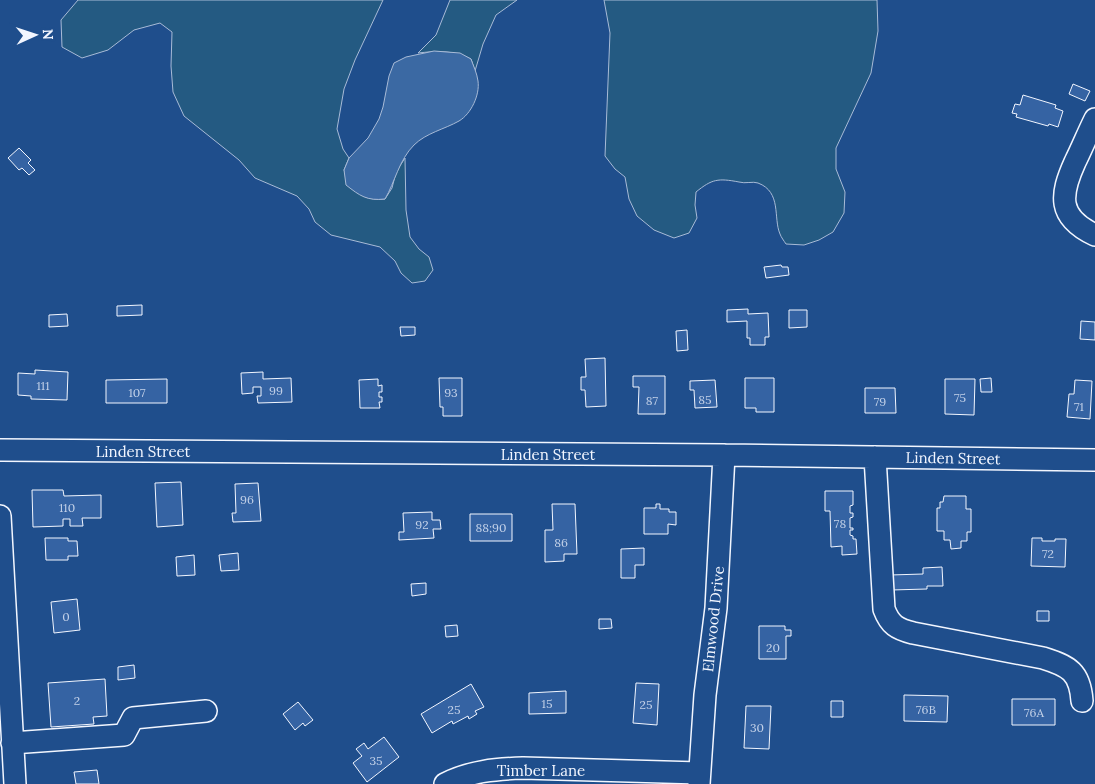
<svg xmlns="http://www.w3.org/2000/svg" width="1095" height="784" font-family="Lora,serif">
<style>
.green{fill:#245a82;stroke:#a8bbd7}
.water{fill:#3b69a3;stroke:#a8bbd7}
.building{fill:#3563a3;stroke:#f2f6ff}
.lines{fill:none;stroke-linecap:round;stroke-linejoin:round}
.minor-casing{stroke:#f2f6ff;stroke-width:24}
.minor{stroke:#1f4e8c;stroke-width:21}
.labels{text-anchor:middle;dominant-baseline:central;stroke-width:4;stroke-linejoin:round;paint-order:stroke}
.number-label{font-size:12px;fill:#c3d1e8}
.street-label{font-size:15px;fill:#f2f6ff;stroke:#1f4e8c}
</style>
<rect width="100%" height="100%" fill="#1f4e8c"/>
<path class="green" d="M 78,0 L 383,0 L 355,60 L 344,89 L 337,129 L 343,149 L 349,158 L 344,170 C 355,190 359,201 385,199 L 392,188 L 396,172 L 405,158 L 406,210 L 410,237 L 419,249 L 429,257 L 433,270 L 425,281 L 412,283 L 401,273 L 395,261 L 380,247 L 331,235 L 315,222 L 309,209 L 297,196 L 255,178 L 239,160 L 184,116 L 173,92 L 171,66 L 172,32 L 160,23 L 134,30 L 108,50 L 82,58 L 62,47 L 61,20 Z
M 450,0 L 517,0 L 496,15 L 483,44 L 475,71 L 471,59 C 454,50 436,51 418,53 L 436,35 Z
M 604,0 L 877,0 L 878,31 L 871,73 L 836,148 L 836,169 L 845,192 L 844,213 L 833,232 L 819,240 L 804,245 L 786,244 C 784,241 781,237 780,234 C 773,218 782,192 758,183 C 753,181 745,184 739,182 C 718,178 712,179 696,192 L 695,205 L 697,218 L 689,233 L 674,238 L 654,230 L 637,216 L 629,199 L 625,177 L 615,169 L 605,156 L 610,33 Z"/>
<path class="water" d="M 434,51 L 460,53 L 471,59 C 473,65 477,73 478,81 C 480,95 471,114 459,121 C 445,129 426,133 414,145 C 399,160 395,182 385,199 C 367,201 360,196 346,185 L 344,170 L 349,158 L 368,138 L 379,119 L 383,107 L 389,76 L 394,63 L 406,57 Z"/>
<path class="building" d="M 1073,84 L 1090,91 L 1085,101 L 1069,94 Z
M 1023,95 L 1056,105 L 1055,108 L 1063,111 L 1058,127 L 1049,124 L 1048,126 L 1016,117 L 1017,114 L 1012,113 L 1015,104 L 1020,105 Z
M 19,148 L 31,160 L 28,163 L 35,170 L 29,175 L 22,168 L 19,170 L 8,158 Z
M 781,265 L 782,267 L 788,267 L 789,275 L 766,278 L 764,267 Z
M 142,305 L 142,315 L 117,316 L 117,306 Z
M 748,309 L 748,314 L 768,313 L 769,337 L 765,337 L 765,345 L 750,345 L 750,338 L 747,338 L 747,321 L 727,322 L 727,310 Z
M 789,310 L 807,310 L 807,327 L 789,328 Z
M 67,314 L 68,326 L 49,327 L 49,315 Z
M 1081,321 L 1095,322 L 1095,340 L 1080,339 Z
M 400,327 L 415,327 L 415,335 L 401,336 Z
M 687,330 L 688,350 L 677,351 L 676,331 Z
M 605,358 L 606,406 L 586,407 L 585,390 L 581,390 L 581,377 L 586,377 L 585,359 Z
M 35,370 L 68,372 L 67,400 L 31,399 L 31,396 L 18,395 L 18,373 L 35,374 Z
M 263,372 L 263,379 L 291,378 L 292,402 L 258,403 L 257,396 L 261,396 L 261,387 L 253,387 L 253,393 L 242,394 L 241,373 Z
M 633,376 L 665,376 L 665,414 L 638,414 L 639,387 L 633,387 Z
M 439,378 L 462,378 L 462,416 L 443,416 L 443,407 L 440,407 Z
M 745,378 L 774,378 L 774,412 L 756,412 L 756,408 L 745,408 Z
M 991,378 L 992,392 L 981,392 L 980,379 Z
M 167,379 L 167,403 L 106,403 L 106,380 Z
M 378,379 L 378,386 L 382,385 L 382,392 L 379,392 L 379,397 L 382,397 L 382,402 L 379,402 L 380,408 L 360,408 L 359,380 Z
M 945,379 L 975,379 L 974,415 L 945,414 Z
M 715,380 L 717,407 L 695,408 L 694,390 L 690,390 L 690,381 Z
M 1075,380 L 1092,381 L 1090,419 L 1067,417 L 1069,394 L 1074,394 Z
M 865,388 L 895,388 L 896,413 L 865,413 Z
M 181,482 L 183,525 L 157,527 L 155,483 Z
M 258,483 L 261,521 L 233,522 L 232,513 L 236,513 L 235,484 Z
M 32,490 L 63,490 L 64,496 L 101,495 L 101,518 L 82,518 L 83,526 L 70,526 L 70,519 L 63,519 L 63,526 L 33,527 Z
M 825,491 L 853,491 L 853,505 L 850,506 L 850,513 L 853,513 L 853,517 L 850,518 L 850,528 L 853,528 L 853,530 L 850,530 L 850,535 L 853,536 L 853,539 L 856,539 L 857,554 L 842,555 L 842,546 L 831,547 L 830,511 L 825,511 Z
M 944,496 L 966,496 L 966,509 L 971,509 L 971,532 L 967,532 L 967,541 L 961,541 L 961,548 L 951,549 L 950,540 L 944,540 L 944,531 L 937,531 L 937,508 L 940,508 L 940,502 L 943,502 Z
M 552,504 L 575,504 L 577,554 L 564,554 L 564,561 L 545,562 L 545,530 L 553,530 Z
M 656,504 L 660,504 L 660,509 L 669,509 L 669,512 L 676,512 L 676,525 L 668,524 L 668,534 L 644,534 L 644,508 L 656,508 Z
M 432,512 L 432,520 L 440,520 L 441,529 L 433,529 L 434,538 L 399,540 L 399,532 L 404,532 L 403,513 Z
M 470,514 L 512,514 L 512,541 L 470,541 Z
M 45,538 L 68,538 L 68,541 L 77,541 L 78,556 L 68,556 L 68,560 L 46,560 Z
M 1032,538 L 1042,538 L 1042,541 L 1055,541 L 1055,539 L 1066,539 L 1065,567 L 1031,566 Z
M 644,548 L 644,565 L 635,565 L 635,578 L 621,578 L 621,549 Z
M 238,553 L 239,570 L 221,571 L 219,555 Z
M 194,555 L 195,575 L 177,576 L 176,557 Z
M 942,567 L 943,586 L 927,586 L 927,589 L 891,590 L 890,575 L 923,574 L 923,568 Z
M 426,583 L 426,594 L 412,596 L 411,584 Z
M 77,599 L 80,630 L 54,633 L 51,602 Z
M 1037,611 L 1049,611 L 1049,621 L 1037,621 Z
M 599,619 L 611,619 L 612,628 L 599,629 Z
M 457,625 L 458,636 L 446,637 L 445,626 Z
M 759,626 L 785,626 L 785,630 L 791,630 L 791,636 L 786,636 L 786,659 L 759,659 Z
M 134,665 L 135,678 L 118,680 L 118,667 Z
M 105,679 L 107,716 L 93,717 L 94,724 L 51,727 L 48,683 Z
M 636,683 L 659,684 L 657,725 L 633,723 Z
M 471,684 L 484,707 L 475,711 L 477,714 L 469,719 L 468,716 L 453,724 L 452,721 L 432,733 L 421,714 Z
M 566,691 L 566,713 L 529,714 L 529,693 Z
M 904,695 L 948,696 L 947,722 L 904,721 Z
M 1012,699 L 1055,699 L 1055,725 L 1012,725 Z
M 831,701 L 843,701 L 843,717 L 831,717 Z
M 298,702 L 313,720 L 305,726 L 303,723 L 295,730 L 283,714 Z
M 746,706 L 771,706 L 769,749 L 744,748 Z
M 384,737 L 399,757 L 367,782 L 353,763 L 362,756 L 356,749 L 364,743 L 368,749 Z
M 97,770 L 99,784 L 76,784 L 74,772 Z"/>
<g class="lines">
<defs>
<path id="minor" d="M 1095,119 C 1088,133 1082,148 1075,162 C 1060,195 1057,217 1095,235
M 0,450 L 724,455 L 1095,460
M 875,457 L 884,609 C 890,625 897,629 913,633 L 1043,658 C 1069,666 1080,672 1082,701
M 0,516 L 15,784
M 12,743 L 124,735 L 133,718 L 206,711
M 445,784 C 470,771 496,769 523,768 L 699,773
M 699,784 L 705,695 L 716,608 L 724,455"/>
</defs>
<use href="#minor" class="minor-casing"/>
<use href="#minor" class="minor"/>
</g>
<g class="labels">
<g class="number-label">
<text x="43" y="385">111</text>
<text x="276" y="390">99</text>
<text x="137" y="392">107</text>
<text x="451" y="392">93</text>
<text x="960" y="397">75</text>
<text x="705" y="399">85</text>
<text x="652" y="400">87</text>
<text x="880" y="401">79</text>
<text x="1079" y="406">71</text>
<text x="247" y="499">96</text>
<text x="67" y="507">110</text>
<text x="840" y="523">78</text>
<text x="422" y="524">92</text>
<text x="491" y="527">88;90</text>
<text x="561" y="542">86</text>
<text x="1048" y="553">72</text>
<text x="66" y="616">0</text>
<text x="773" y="647">20</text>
<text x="77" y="700">2</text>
<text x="547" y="703">15</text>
<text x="646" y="704">25</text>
<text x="454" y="709">25</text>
<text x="926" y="709">76B</text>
<text x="1034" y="712">76A</text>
<text x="757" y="727">30</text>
<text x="376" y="760">35</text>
</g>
<g class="street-label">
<text x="143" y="451">Linden Street</text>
<text x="548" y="454">Linden Street</text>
<text transform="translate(953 458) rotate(1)">Linden Street</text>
<text transform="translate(713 619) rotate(-84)">Elmwood Drive</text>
<text x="541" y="770">Timber Lane</text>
</g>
</g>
<g transform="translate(35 35) rotate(87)" stroke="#1f4e8c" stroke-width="4" paint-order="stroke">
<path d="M0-4L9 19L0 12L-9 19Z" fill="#f2f6ff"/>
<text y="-8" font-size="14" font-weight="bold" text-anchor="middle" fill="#f2f6ff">N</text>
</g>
</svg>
